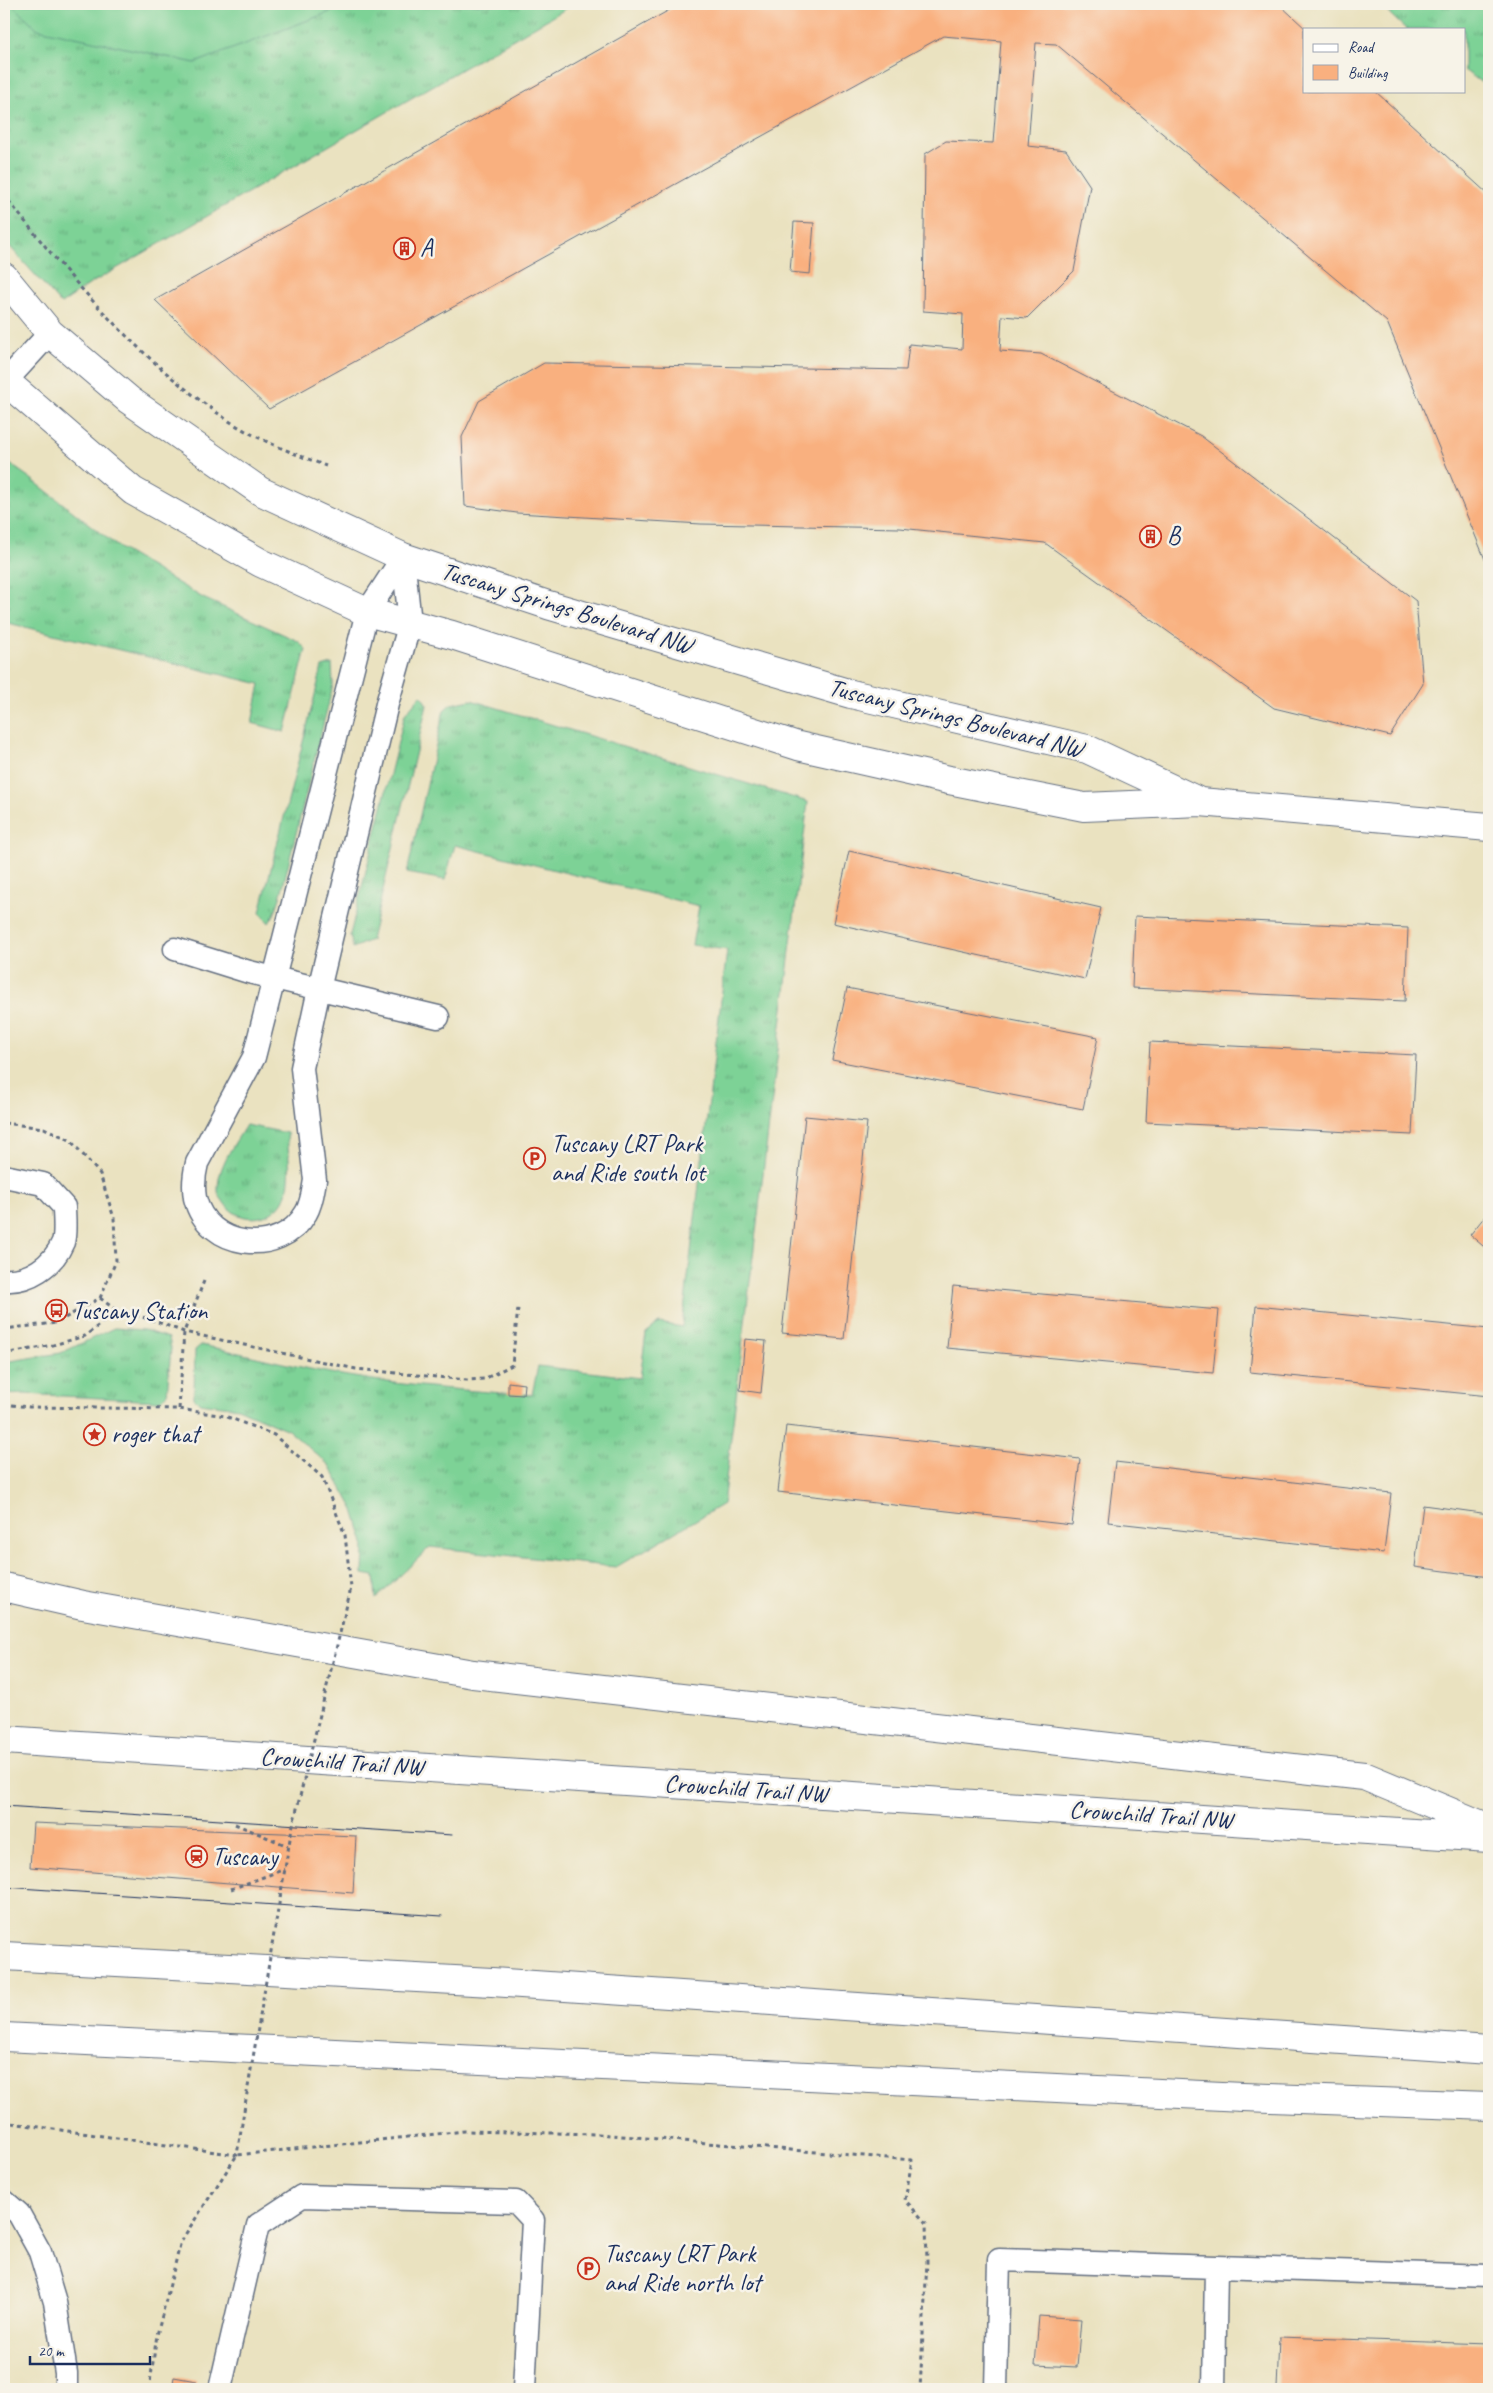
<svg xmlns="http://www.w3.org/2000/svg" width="1493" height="2393" font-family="Caveat,sans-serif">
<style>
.grass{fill:url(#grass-tufts);stroke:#4c807a}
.pitch{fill:#7dd296;stroke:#4c807a}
.building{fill:#f9b07f}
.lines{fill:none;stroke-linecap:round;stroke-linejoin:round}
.service-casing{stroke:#636e80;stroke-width:25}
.minor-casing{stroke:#636e80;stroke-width:30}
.motorway-casing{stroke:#636e80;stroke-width:30}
.path{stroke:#636e80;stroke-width:3;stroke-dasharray:4 4;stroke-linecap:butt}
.service{stroke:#fff;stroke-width:22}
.minor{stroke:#fff;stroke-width:28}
.motorway{stroke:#fff;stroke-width:28}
.tram{stroke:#1b2f5e;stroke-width:1}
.path-bridge{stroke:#636e80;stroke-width:3;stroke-dasharray:4 4;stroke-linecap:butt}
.labels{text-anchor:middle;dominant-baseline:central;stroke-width:5;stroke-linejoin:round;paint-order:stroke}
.poi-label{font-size:25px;fill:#1b2f5e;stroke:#f7f3e8;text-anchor:start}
.street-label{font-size:25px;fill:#1b2f5e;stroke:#f7f3e8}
</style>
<defs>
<pattern id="grass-tufts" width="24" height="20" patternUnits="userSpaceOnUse" patternTransform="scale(1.25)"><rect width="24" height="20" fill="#7dd296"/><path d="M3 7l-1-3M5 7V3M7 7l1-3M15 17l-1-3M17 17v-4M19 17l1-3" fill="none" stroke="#66ab7e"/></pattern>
</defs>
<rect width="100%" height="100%" fill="#f7f3e8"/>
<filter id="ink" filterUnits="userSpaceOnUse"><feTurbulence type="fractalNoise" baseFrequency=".02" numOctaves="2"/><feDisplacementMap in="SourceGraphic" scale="10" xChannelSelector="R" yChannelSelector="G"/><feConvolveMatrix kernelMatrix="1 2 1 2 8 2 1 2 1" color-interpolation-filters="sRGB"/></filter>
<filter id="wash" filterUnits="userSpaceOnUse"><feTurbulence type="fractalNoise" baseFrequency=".0096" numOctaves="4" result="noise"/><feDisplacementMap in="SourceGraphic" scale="20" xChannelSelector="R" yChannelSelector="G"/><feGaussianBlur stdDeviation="1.12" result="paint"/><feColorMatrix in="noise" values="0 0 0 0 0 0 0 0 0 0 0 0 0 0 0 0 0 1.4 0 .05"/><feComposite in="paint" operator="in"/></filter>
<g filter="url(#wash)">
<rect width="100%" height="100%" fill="#eae2c0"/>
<path class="grass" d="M 4,4 L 574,4 L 90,284 L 61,304 L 4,240 Z
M 1379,4 L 1489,4 L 1489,88 L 1464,70 L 1464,29 L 1406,29 Z
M 4,464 L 10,464 L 30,478 L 121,549 L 203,598 L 298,641 L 306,649 L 285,732 L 252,723 L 260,684 L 4,622 Z
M 332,664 L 333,685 L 280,898 L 274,915 L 269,923 L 260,912 L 322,667 Z
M 421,695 L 427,705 L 371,940 L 353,948 L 350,935 L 405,714 Z
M 471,700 L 808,802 L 723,1504 L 616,1567 L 430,1547 L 376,1599 L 374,1576 L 363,1574 L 364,1543 L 354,1510 L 329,1465 L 288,1430 L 238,1408 L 200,1403 L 194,1398 L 195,1350 L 201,1345 C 252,1355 302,1369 354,1377 C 413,1387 473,1391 532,1395 L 538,1366 L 640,1378 L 646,1333 L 659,1323 L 682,1327 L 727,950 L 692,945 L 699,906 L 455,845 L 445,880 L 407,873 L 444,710 L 451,704 Z
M 246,1125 L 287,1133 C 288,1153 293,1179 285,1197 C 274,1223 237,1225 223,1201 C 221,1198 218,1195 218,1191 C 217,1167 234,1145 246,1125 Z
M 114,1328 L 144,1330 L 169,1338 L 171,1348 L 167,1395 L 159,1401 L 4,1393 L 4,1362 L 61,1353 Z"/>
<path class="pitch" d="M 11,4 L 351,4 L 195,63 L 38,29 Z"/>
<g id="blocks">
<path class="building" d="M 680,4 L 1279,4 L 1306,29 L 1304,29 L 1304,91 L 1375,91 L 1489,195 L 1489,569 L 1387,322 L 1056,44 L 1036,43 L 1028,146 L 1066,150 L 1090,186 L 1074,271 L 1027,318 L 1002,316 L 1000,351 L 1041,354 L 1201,436 L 1416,601 L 1423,684 L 1390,736 L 1274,708 L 1045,543 L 900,528 L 701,524 L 517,513 L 465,506 L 462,437 L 479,401 L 544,363 L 906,370 L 909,344 L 962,349 L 963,314 L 923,311 L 925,154 L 946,141 L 993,143 L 1001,41 L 943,36 L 269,409 L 155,300 Z
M 794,222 L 814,223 L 810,274 L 790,272 Z
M 849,851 L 1101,908 L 1085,979 L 833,923 Z
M 1135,916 L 1408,928 L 1405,1001 L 1132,988 Z
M 847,988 L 1098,1037 L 1083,1109 L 832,1060 Z
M 1150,1042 L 1416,1055 L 1412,1135 L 1146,1122 Z
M 805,1116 L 867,1122 L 844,1339 L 782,1333 Z
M 1489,1211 L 1489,1251 L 1470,1235 Z
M 953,1286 L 1219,1310 L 1213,1373 L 947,1348 Z
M 1256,1306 L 1489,1329 L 1489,1396 L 1250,1372 Z
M 745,1339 L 766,1341 L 761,1393 L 740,1390 Z
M 508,1382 L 524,1384 L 523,1395 L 508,1394 Z
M 786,1426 L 1080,1459 L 1072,1525 L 778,1492 Z
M 1115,1462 L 1391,1493 L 1384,1553 L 1108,1522 Z
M 1423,1505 L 1489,1514 L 1489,1577 L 1415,1567 Z
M 33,1823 L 356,1836 L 353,1893 L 30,1867 Z
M 1039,2316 L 1081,2319 L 1077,2367 L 1035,2365 Z
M 1279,2337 L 1489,2344 L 1489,2389 L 1277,2389 Z
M 174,2377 L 196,2381 L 195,2389 L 172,2389 Z"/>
</g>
</g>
<g filter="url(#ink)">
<use href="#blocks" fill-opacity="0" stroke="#636e80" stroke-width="1"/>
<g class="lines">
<defs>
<path id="service" d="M 4,383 L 50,333
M 403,557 L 410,623 L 387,704 L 319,989 L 302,1068 L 315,1180 C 313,1191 312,1203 306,1213 C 280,1258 207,1249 195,1198 C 193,1186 194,1175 197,1163 L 254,1057 L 367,612 Z
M 175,949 L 249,972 L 438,1017
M 4,1176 L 43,1184 L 64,1207 C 64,1217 66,1233 63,1242 C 53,1266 28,1282 4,1280
M 4,2201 L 19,2214 L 40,2252 L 55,2302 L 66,2373 L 66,2389
M 220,2389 L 258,2225 L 302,2196 L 516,2202 L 533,2220 L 524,2389
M 996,2389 L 999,2260 L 1489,2276
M 1214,2389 L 1216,2268"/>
<path id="minor" d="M 4,277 L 50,333 L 129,400 L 260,491 L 403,557 L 548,605 L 851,694 L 1087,749 L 1196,800
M 4,380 L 133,491 L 261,563 L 367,612 L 452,635 L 798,746 L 949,780 L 1084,807 L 1200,802 L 1489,827"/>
<path id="motorway" d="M 4,1587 L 83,1605 L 473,1674 L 1364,1776 L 1489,1828
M 4,1740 L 1489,1838
M 4,1956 L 492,1982 L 1489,2050
M 4,2037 L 1243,2097 L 1489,2106"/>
</defs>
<use href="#service" class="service-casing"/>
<use href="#minor" class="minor-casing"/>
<use href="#motorway" class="motorway-casing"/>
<path class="path" d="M 4,195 C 70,279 140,361 229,421 C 258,440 293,453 326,466
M 4,1123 L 44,1128 L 70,1140 L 100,1174 L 114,1218 L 116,1261 L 100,1298 L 56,1323 L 4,1329
M 100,1298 L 117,1311 L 150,1319 L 184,1332 L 356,1369 L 467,1380 L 484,1379 L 512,1365 L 518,1308
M 4,1354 L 53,1345 L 85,1336 L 117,1311
M 4,1404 L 29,1407 L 179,1409 L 225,1416 L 274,1435 L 322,1477 L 345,1535 L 351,1588
M 179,1409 L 184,1332 L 204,1281
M 235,1824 L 288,1846
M 231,1889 L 285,1869
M 4,2122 L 237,2155 L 244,2111
M 149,2389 L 157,2335 L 181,2241 L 237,2155 L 465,2131 L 598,2134 L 912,2160 L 905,2200 L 926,2223 L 927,2262 L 920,2389"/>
<use href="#service" class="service"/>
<use href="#minor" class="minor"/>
<use href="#motorway" class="motorway"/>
<path class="tram" d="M 4,1806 L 452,1835
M 4,1887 L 442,1916"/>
<path class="path-bridge" d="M 244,2111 L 291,1833 L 351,1588"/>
</g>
</g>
<defs>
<symbol id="building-ring" viewBox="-11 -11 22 22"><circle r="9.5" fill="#f7f3e8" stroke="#c8321e" stroke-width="1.5"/><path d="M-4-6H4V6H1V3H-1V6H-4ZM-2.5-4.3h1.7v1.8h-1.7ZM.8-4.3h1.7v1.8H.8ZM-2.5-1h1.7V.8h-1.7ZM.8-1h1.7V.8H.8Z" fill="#c8321e"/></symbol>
<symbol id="parking-ring" viewBox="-11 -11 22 22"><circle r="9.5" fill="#f7f3e8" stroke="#c8321e" stroke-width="1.5"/><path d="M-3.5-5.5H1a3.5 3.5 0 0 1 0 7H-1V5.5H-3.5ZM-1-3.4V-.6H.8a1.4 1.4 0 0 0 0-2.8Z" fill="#c8321e"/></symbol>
<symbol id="bus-ring" viewBox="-11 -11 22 22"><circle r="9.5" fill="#f7f3e8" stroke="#c8321e" stroke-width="1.5"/><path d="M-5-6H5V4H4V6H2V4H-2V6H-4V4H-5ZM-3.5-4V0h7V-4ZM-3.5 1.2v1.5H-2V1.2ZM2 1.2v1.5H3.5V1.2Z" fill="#c8321e"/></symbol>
<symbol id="sight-ring" viewBox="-11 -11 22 22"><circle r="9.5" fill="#f7f3e8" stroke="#c8321e" stroke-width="1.5"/><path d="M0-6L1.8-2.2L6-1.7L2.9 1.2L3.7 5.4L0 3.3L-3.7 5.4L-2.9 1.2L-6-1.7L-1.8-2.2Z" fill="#c8321e"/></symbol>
<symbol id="station-ring" viewBox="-11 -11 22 22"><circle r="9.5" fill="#f7f3e8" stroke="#c8321e" stroke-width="1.5"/><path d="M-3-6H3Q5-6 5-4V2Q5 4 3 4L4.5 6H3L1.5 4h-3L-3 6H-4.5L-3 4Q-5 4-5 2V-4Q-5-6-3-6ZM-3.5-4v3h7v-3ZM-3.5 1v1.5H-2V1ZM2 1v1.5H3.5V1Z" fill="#c8321e"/></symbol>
</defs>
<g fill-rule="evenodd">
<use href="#building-ring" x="392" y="236" width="25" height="25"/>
<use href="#building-ring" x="1138" y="524" width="25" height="25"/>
<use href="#parking-ring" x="522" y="1146" width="25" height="25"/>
<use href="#bus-ring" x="44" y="1298" width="25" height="25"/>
<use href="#sight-ring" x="82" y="1422" width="25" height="25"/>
<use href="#station-ring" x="184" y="1844" width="25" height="25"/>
<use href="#parking-ring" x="576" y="2256" width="25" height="25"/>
</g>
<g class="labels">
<g class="poi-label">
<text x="420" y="248">A</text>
<text x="1167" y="536">B</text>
<text x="551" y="1144">Tuscany LRT Park<tspan x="551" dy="29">and Ride south lot</tspan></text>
<text x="72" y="1311">Tuscany Station</text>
<text x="111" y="1434">roger that</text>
<text x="212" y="1857">Tuscany</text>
<text x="604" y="2254">Tuscany LRT Park<tspan x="604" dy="29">and Ride north lot</tspan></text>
</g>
<g class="street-label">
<text transform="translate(567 608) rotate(17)">Tuscany Springs Boulevard NW</text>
<text transform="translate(956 718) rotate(14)">Tuscany Springs Boulevard NW</text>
<text transform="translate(342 1762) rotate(4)">Crowchild Trail NW</text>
<text transform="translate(746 1789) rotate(4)">Crowchild Trail NW</text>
<text transform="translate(1151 1815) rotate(4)">Crowchild Trail NW</text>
</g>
</g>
<rect width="1493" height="2393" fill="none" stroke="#f7f3e8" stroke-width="20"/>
<rect x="1303" y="28" width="162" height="65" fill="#f7f3e8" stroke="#9fa5b1"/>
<rect x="1313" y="44" width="25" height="8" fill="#ffffff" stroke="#9fa5b1"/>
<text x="1348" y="52" font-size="15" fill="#1b2f5e">Road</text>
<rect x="1313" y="65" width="25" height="15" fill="#f9b07f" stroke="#9fa5b1"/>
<text x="1348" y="78" font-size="15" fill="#1b2f5e">Building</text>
<path d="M30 2356v8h120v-8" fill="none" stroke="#1b2f5e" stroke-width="2.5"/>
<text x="38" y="2356" font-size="15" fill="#1b2f5e" stroke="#f7f3e8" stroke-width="4" paint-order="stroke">20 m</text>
</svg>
